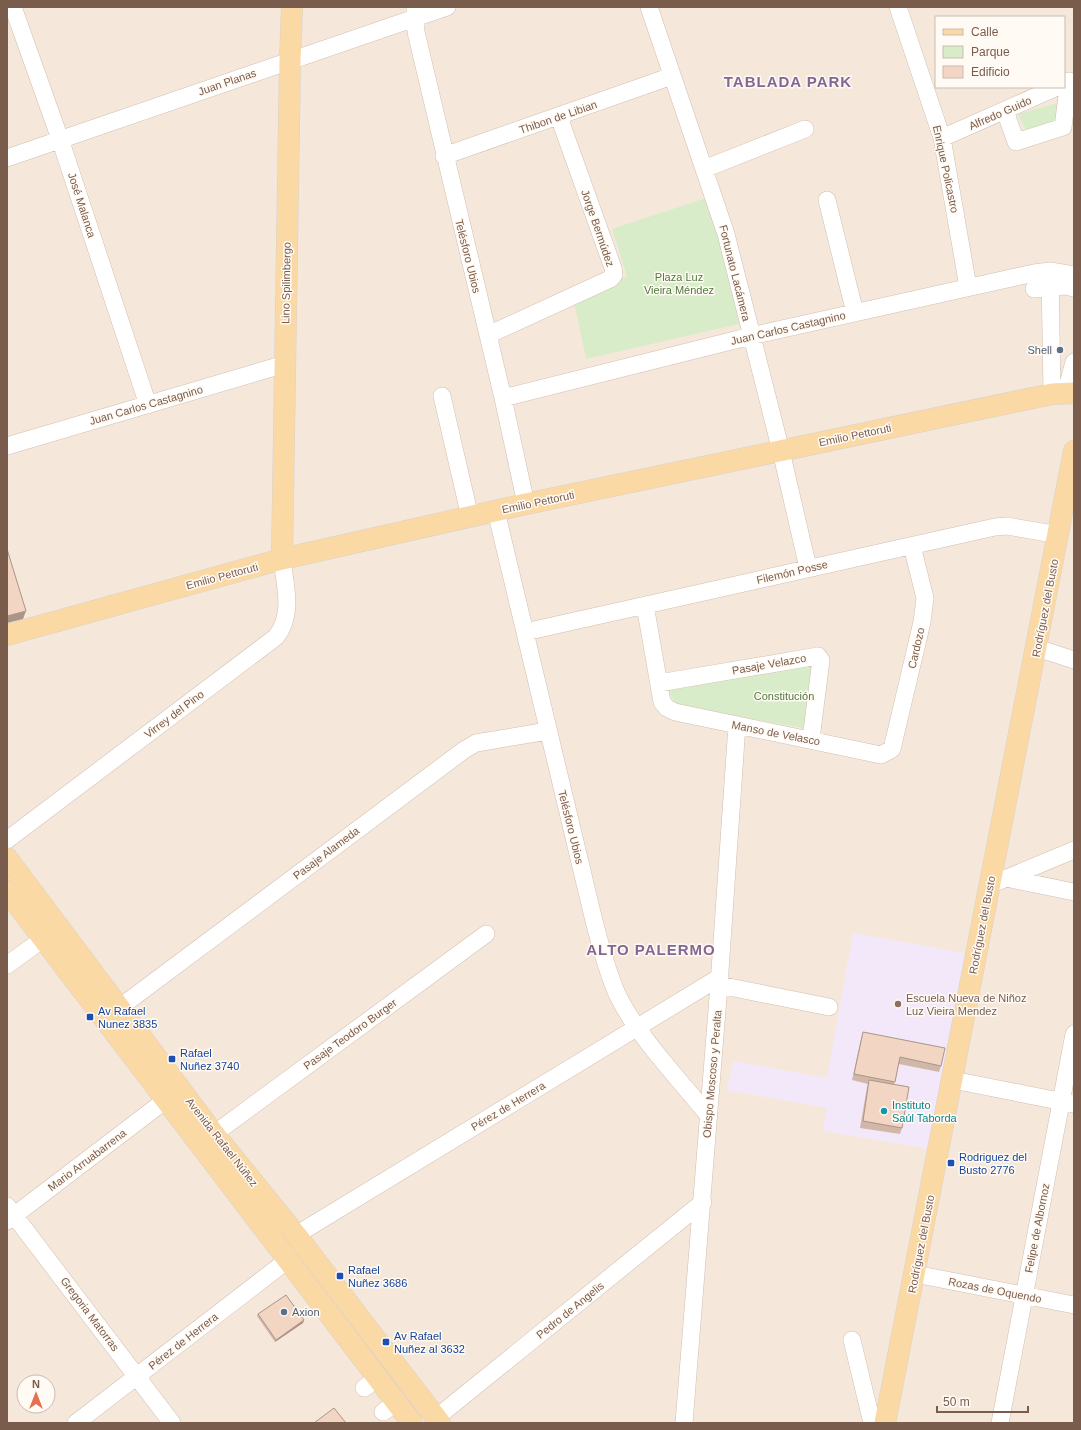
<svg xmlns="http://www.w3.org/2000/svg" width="1081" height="1430" font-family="Helvetica,sans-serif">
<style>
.residential{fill:#f5e8da;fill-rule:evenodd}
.education{fill:#f3e8fa}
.green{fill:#d8ecc9}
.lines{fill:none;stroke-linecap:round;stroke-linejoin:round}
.minor-casing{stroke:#d1beb0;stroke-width:18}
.major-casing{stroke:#dad1cd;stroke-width:22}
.minor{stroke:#fff;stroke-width:17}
.major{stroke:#fbd9a5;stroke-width:21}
.wall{fill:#d1b7a8}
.shaded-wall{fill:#aa9588}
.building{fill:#f3d5c3;stroke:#aa9588}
.service-dot{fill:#5c6f8a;stroke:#fffaf3;stroke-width:1.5}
.education-dot{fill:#8d6e63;stroke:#fffaf3;stroke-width:1.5}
.transit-dot{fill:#1a4fb4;stroke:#fffaf3;stroke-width:1.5}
.culture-dot{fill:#0f9aa8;stroke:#fffaf3;stroke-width:1.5}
.labels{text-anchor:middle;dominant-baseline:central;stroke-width:3;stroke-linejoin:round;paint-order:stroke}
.street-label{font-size:11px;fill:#7a5c4d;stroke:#fffaf3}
.park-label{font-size:11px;fill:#537a41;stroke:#fffaf3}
.service-label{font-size:11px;fill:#4e5e75;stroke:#fffaf3;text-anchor:end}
.education-label{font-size:11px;fill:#785e54;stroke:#fffaf3;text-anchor:start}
.transit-label{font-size:11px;fill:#164399;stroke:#fffaf3;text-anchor:start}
.culture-label{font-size:11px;fill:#0d838f;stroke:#fffaf3;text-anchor:start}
.district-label{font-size:15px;font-weight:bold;letter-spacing:1px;fill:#846695;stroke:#fffaf3}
</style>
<rect width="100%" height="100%" fill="#fdf6ec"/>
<path class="residential" d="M 7,7 L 1074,7 L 1074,1423 L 7,1423 ZM 936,17 L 1064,17 L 1064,87 L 936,87 ZM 24,1382 L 48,1382 L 48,1406 L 24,1406 Z"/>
<path class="education" d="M 853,933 L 965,953 L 930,1149 L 823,1131 L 827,1108 L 727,1090 L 733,1061 L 827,1078 Z"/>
<path class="green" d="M 1061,102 L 1059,122 L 1027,133 L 1018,114 Z
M 706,198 L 718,224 L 743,323 L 586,359 L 574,302 L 627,276 L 612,229 Z
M 815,662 L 810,729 L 678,706 L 663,685 Z"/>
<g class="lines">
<defs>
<path id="minor" d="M 13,7 L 60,139 L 148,405
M 415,7 L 416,32 L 503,398 L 526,504
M 649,7 L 726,234 L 781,451 L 808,568
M 898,7 L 942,138 L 968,287
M 1005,111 L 1016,142 L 1063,127 L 1069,81
M 942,138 L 1057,87
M 444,156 L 672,76
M 7,158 L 447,7
M 704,169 L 805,129
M 827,200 L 855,313
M 1050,271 L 1052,394
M 1034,289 L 1065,286 L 1074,288
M 488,335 L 610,279 L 614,275 L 613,268 L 559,117
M 1066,392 L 1074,362
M 442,396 L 470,517
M 503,398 L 751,336 L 1034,273 L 1050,271 L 1074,275
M 7,446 L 285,364
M 496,511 L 594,921 C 601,947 607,972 618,996 C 639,1038 679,1079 708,1115
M 645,605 L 662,702 L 667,708 L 675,712 L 881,755 L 892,749 L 922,622 L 925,598 L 912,546
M 525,632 L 995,527 L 1007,526 L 1059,535
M 1037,648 L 1074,660
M 659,683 L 818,656 L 821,660 L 811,739
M 7,840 L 276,637 C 294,614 285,586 282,559
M 1006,878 L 1074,892
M 990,885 L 1074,850
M 7,965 L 43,939
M 719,985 L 829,1007
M 119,1008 L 464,750 L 476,743 L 548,731
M 953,1080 L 1074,1104
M 214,1134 L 486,934
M 7,1206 L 172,1423
M 7,1221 L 167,1099
M 296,1235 L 720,977
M 915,1274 L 1074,1305
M 852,1340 L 872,1423
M 364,1388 L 378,1378
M 383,1412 L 397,1402
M 436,1418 L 703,1202
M 76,1423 L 289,1259
M 684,1423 L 719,985 L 737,725
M 1000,1423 L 1074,1034"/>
<path id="major" d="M 282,559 L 290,61 L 292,7
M 7,635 L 282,559 L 526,504 L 1052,394 L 1074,393
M 7,858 L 214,1134 L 296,1235 L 440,1423
M 7,891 L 412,1423
M 885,1423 L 1074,451"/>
</defs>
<use href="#minor" class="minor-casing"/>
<use href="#major" class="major-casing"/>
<use href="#minor" class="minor"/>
<use href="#major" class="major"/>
</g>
<path class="wall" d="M 863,1032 L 941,1066 L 939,1072 L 899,1064 L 894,1084 L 902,1128 L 900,1134 L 860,1128 L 867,1087 L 868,1084 L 852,1080 L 861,1039 Z
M 258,1314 L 304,1320 L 303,1323 L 275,1342 L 257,1316 Z"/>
<path class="shaded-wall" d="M 26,611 L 23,619 L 7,623 L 7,616 Z
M 304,1320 L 303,1323 L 275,1342 L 276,1340 Z"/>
<path class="building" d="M 7,549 L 26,611 L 7,616 Z
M 863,1032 L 945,1048 L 941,1066 L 900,1057 L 895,1082 L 854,1074 Z
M 869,1080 L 909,1087 L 902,1128 L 863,1121 Z
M 286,1295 L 304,1320 L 276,1340 L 258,1314 Z
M 334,1408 L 346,1423 L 314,1423 Z"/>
<g class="service-dot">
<circle cx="1060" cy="350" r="4"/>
<circle cx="284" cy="1312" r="4"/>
</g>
<circle class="education-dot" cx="898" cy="1004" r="4"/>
<g class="transit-dot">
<rect x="86" y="1013" width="8" height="8" rx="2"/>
<rect x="168" y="1055" width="8" height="8" rx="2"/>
<rect x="947" y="1159" width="8" height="8" rx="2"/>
<rect x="336" y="1272" width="8" height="8" rx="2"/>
<rect x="382" y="1338" width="8" height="8" rx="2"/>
</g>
<circle class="culture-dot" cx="884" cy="1111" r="4"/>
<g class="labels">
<g class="street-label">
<text transform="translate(227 82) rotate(-19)">Juan Planas</text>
<text transform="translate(1000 113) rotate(-24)">Alfredo Guido</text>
<text transform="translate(558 117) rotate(-19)">Thibon de Libian</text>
<text transform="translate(946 169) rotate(78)">Enrique Policastro</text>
<text transform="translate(82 205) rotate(72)">José Malanca</text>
<text transform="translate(598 228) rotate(71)">Jorge Bermúdez</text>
<text transform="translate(468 256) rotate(76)">Telésforo Ubios</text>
<text transform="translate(735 273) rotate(76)">Fortunato Lacámera</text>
<text transform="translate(286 283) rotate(-89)">Lino Spilimbergo</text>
<text transform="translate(788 328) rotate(-13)">Juan Carlos Castagnino</text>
<text transform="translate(146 405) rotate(-16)">Juan Carlos Castagnino</text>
<text transform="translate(855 435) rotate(-12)">Emilio Pettoruti</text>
<text transform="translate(538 502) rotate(-12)">Emilio Pettoruti</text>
<text transform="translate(792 572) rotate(-13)">Filemón Posse</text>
<text transform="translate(222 576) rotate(-15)">Emilio Pettoruti</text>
<text transform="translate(1045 608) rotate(-79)">Rodríguez del Busto</text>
<text transform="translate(916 648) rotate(-77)">Cardozo</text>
<text transform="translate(769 664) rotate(-10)">Pasaje Velazco</text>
<text transform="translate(174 714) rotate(-37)">Virrey del Pino</text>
<text transform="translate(776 733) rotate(11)">Manso de Velasco</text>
<text transform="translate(571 827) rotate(76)">Telésforo Ubios</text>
<text transform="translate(326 853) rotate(-37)">Pasaje Alameda</text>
<text transform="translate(982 925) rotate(-79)">Rodríguez del Busto</text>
<text transform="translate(350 1034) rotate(-36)">Pasaje Teodoro Burger</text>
<text transform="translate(712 1074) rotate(-85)">Obispo Moscoso y Peralta</text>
<text transform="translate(508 1106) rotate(-31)">Pérez de Herrera</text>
<text transform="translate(222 1142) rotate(52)">Avenida Rafael Núñez</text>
<text transform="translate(87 1160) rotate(-37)">Mario Arruabarrena</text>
<text transform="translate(1037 1228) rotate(-79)">Felipe de Albornoz</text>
<text transform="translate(921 1244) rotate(-79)">Rodríguez del Busto</text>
<text transform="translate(995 1290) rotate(11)">Rozas de Oquendo</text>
<text transform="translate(570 1310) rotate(-39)">Pedro de Angelis</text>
<text transform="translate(90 1314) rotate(53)">Gregoria Matorras</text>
<text transform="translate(183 1341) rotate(-38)">Pérez de Herrera</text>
</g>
<g class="park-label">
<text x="679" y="277">Plaza Luz<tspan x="679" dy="13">Vieira Méndez</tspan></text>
<text x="784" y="696">Constitución</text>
</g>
<g class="service-label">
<text x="1052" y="350">Shell</text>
<text x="292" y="1312" text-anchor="start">Axion</text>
</g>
<g class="education-label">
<text x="906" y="998">Escuela Nueva de Niñoz<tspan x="906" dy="13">Luz Vieira Mendez</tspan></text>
</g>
<g class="transit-label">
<text x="98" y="1011">Av Rafael<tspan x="98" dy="13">Nunez 3835</tspan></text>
<text x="180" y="1053">Rafael<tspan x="180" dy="13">Nuñez 3740</tspan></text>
<text x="959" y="1157">Rodriguez del<tspan x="959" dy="13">Busto 2776</tspan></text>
<text x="348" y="1270">Rafael<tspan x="348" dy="13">Nuñez 3686</tspan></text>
<text x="394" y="1336">Av Rafael<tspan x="394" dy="13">Nuñez al 3632</tspan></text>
</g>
<g class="culture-label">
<text x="892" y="1105">Instituto<tspan x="892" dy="13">Saúl Taborda</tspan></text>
</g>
<g class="district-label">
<text x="788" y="81">TABLADA PARK</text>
<text x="651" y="949">ALTO PALERMO</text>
</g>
</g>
<rect width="1081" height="1430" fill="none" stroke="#7a5c4d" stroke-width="16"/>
<rect x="935" y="16" width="130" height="72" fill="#fffaf3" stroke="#cabbb1"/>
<rect x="943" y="29" width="20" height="6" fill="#fbd9a5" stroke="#cabbb1"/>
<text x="971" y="36" font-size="12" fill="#7a5c4d">Calle</text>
<rect x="943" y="46" width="20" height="12" fill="#d8ecc9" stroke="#cabbb1"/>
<text x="971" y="56" font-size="12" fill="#7a5c4d">Parque</text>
<rect x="943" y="66" width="20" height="12" fill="#f3d5c3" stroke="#cabbb1"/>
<text x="971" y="76" font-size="12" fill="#7a5c4d">Edificio</text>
<g transform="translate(36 1394)"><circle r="19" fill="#fffaf3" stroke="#cabbb1"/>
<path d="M0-3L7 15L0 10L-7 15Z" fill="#e76f51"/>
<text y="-6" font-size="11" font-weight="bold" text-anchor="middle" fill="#7a5c4d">N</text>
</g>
<path d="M937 1406v6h91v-6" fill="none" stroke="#7a5c4d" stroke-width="2"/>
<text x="943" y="1406" font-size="12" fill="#7a5c4d" stroke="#fffaf3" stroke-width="3" paint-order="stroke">50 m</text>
</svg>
